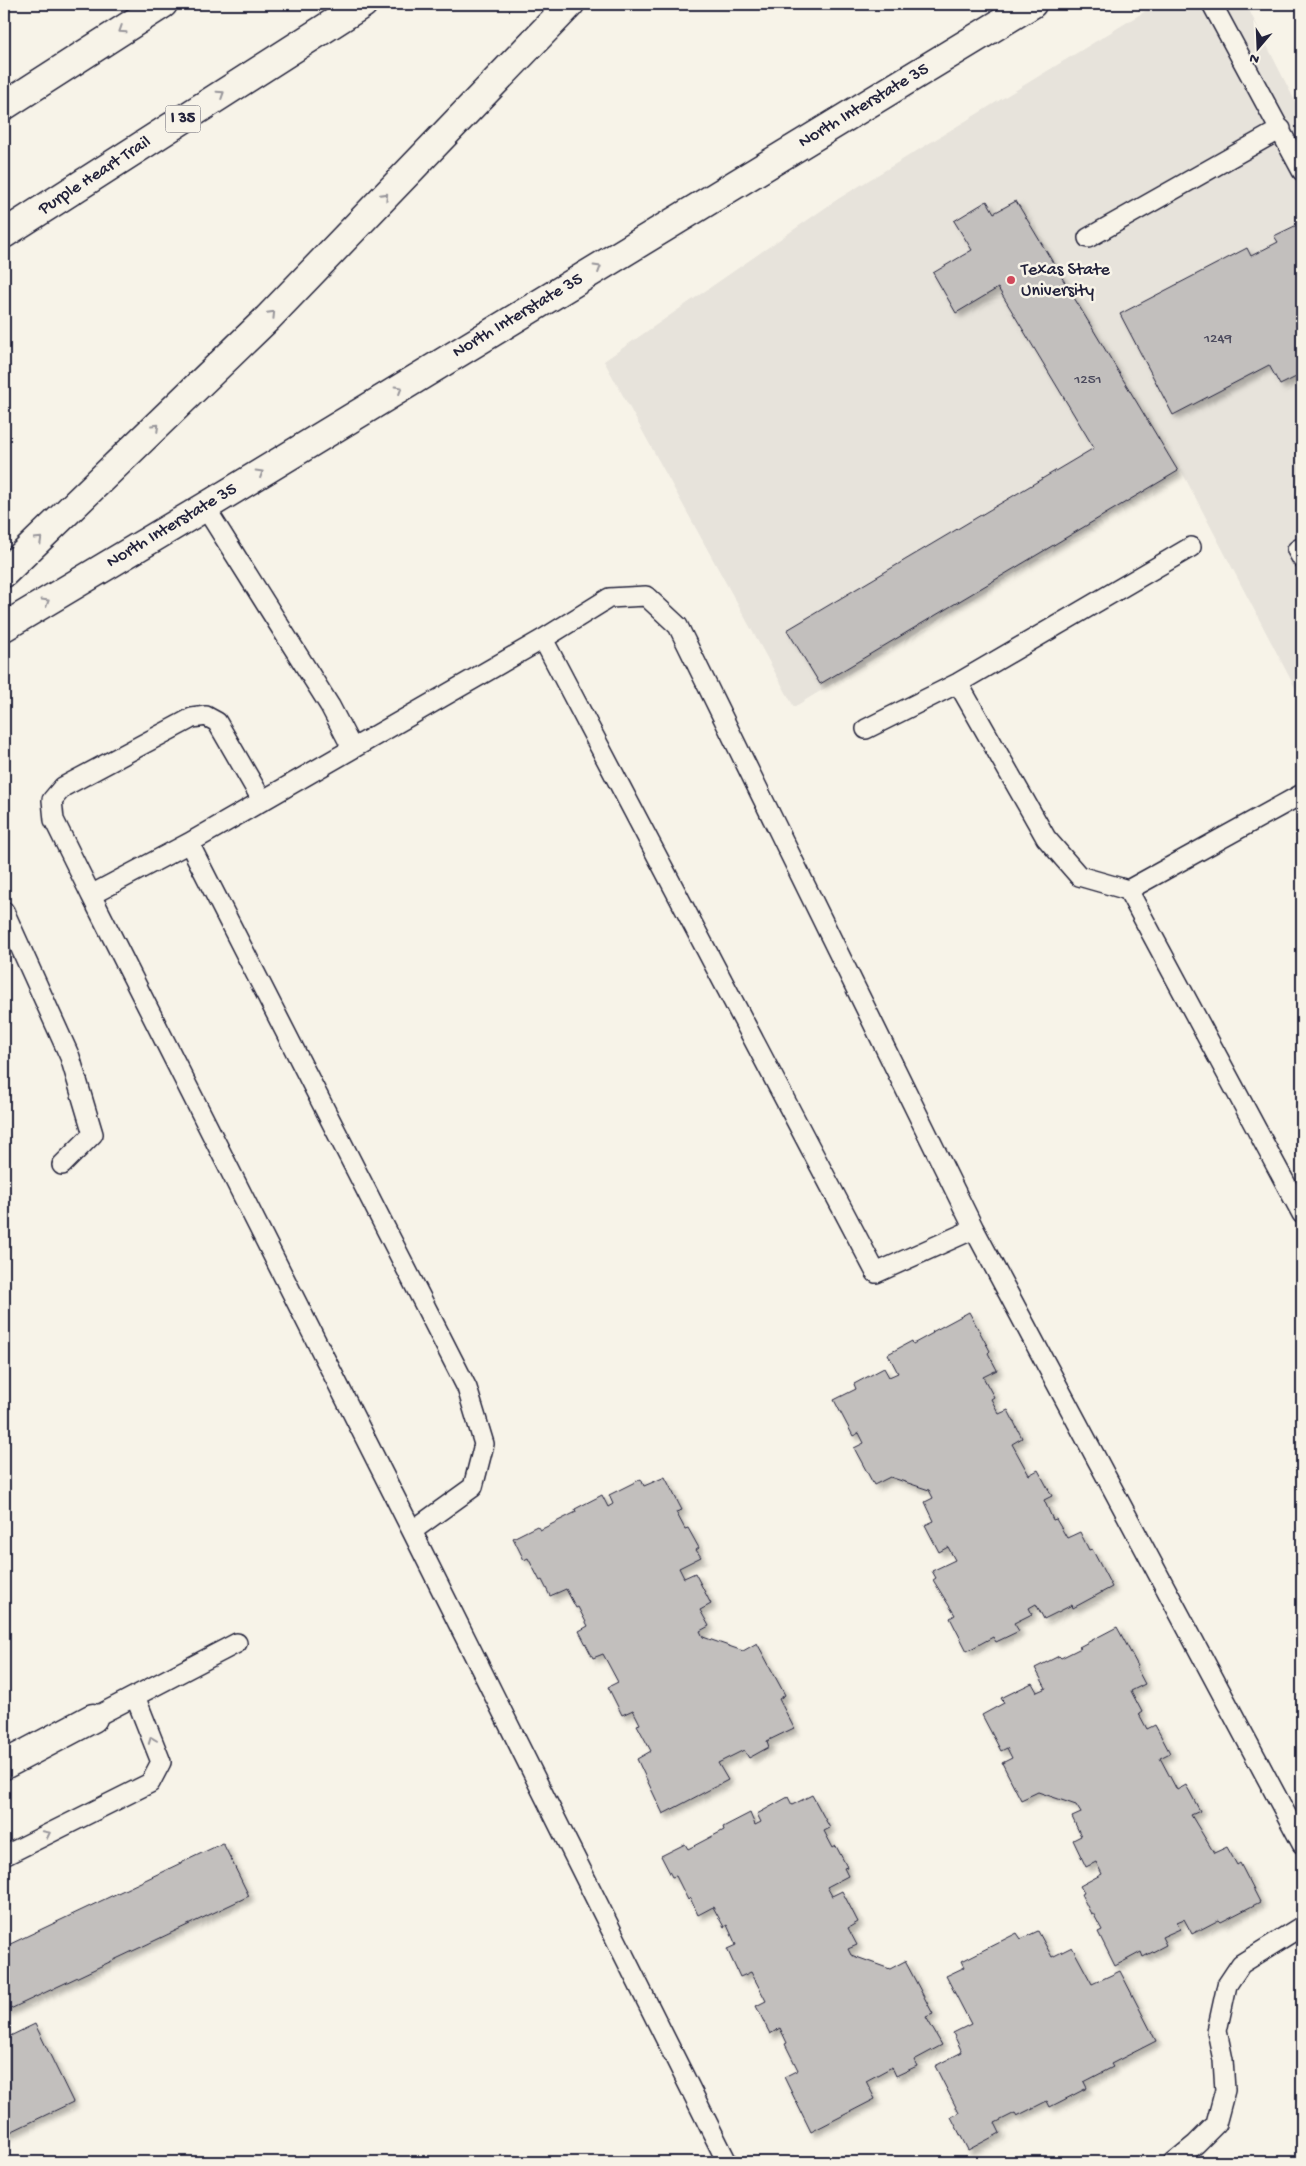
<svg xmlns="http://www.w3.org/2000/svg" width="1306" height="2166" font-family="'Gochi Hand',sans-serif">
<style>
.built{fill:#e7e3db}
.building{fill:#c2bfbd;stroke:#22223b;filter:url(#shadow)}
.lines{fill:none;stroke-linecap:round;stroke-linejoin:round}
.lane-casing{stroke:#22223b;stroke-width:22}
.street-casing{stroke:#22223b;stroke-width:31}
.secondary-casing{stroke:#22223b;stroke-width:31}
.highway-casing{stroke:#22223b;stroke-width:31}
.lane{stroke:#f7f3e8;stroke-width:19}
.street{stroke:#f7f3e8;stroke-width:28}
.secondary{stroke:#f7f3e8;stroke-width:28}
.highway{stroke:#f7f3e8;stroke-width:28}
.oneway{stroke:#97959a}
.poi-dot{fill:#d1495b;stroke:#f7f3e8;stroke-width:2}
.labels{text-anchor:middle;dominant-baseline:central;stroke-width:5;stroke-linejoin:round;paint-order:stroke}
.number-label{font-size:15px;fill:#4a495c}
.shield{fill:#f7f3e8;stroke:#62616f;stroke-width:1}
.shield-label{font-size:16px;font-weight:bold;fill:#22223b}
.street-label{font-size:18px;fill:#22223b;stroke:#f7f3e8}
.poi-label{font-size:18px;fill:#22223b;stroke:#f7f3e8;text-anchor:start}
</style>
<defs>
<filter id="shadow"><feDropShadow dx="4.5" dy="4.5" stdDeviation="2.5" flood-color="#0004"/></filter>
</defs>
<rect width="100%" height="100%" fill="#f7f3e8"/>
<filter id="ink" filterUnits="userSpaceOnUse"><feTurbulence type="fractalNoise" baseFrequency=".02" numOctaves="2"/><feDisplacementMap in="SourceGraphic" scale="10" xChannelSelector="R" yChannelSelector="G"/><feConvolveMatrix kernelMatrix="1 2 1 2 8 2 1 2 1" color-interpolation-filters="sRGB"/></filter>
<g filter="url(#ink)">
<path class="built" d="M 1157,4 L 1246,4 L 1302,115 L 1302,701 L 1182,472 L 794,707 L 604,361 L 838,199 Z"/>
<path class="building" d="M 987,201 L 994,213 L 1016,201 L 1178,471 L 820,684 L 787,630 L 1094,448 L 998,288 L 956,313 L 933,273 L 972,250 L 954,221 Z
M 1301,223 L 1302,374 L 1280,385 L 1269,365 L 1173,415 L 1120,314 L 1247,248 L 1251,256 L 1278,242 L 1274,236 Z
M 969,1312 L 990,1351 L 988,1353 L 997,1370 L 983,1377 L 994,1397 L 991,1399 L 999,1414 L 1008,1410 L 1022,1438 L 1012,1444 L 1029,1475 L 1038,1470 L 1052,1496 L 1044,1500 L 1053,1520 L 1056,1519 L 1067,1538 L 1080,1532 L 1089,1550 L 1092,1549 L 1112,1587 L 1073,1608 L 1072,1605 L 1044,1619 L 1036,1604 L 1029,1608 L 1032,1614 L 1014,1623 L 1019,1631 L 996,1642 L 993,1637 L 967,1651 L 950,1618 L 955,1615 L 933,1580 L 936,1578 L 932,1571 L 955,1560 L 948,1547 L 939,1552 L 925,1525 L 934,1521 L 925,1502 L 933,1498 L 929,1490 L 890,1477 L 874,1485 L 854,1448 L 864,1443 L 859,1433 L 853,1436 L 834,1400 L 856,1389 L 854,1384 L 884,1368 L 889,1377 L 898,1373 L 888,1354 L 912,1341 L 913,1344 L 933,1333 L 932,1332 Z
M 665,1477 L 682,1510 L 676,1512 L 685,1529 L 688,1528 L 699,1548 L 696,1550 L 701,1557 L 679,1568 L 684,1578 L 695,1573 L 711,1604 L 700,1610 L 709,1626 L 700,1631 L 703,1637 L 743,1651 L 757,1643 L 785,1695 L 779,1699 L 794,1728 L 767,1741 L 769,1747 L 749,1758 L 744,1750 L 718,1763 L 728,1780 L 663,1814 L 637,1759 L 651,1751 L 637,1725 L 640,1724 L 633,1710 L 622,1715 L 608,1687 L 618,1682 L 603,1654 L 593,1658 L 579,1631 L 588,1626 L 578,1607 L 576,1608 L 566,1589 L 550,1596 L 542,1580 L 540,1581 L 528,1558 L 524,1560 L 513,1538 L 537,1526 L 540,1530 L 576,1512 L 575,1509 L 602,1495 L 608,1507 L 613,1504 L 609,1495 L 641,1479 L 644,1486 Z
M 1117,1627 L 1138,1666 L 1136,1667 L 1145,1684 L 1131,1691 L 1142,1712 L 1139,1714 L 1147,1729 L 1155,1725 L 1170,1753 L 1160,1758 L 1177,1790 L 1186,1785 L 1200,1811 L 1191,1815 L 1214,1853 L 1227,1847 L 1237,1865 L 1240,1863 L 1260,1902 L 1221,1922 L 1219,1920 L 1192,1934 L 1184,1919 L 1177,1922 L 1180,1929 L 1162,1937 L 1166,1945 L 1143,1957 L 1141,1952 L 1115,1966 L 1098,1932 L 1102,1930 L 1093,1913 L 1091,1914 L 1081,1894 L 1084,1893 L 1080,1886 L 1102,1874 L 1096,1862 L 1086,1867 L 1073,1840 L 1081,1836 L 1072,1817 L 1081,1813 L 1076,1805 L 1038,1792 L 1021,1800 L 1002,1763 L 1012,1758 L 1007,1748 L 1001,1751 L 982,1715 L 1004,1703 L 1001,1698 L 1032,1683 L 1037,1692 L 1046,1688 L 1035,1668 L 1059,1656 L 1061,1658 L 1081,1648 L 1079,1647 Z
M 812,1795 L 830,1828 L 824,1831 L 833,1848 L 836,1846 L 847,1867 L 844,1868 L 848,1876 L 827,1887 L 832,1896 L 842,1891 L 858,1922 L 848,1928 L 857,1945 L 848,1949 L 851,1955 L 890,1969 L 905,1961 L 933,2014 L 926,2017 L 942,2045 L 914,2060 L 917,2066 L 896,2076 L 892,2067 L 866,2081 L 875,2099 L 811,2132 L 784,2077 L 798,2070 L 785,2044 L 787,2043 L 780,2028 L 770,2034 L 756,2006 L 766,2001 L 751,1972 L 740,1977 L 727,1949 L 736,1945 L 727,1925 L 724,1927 L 713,1907 L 698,1915 L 690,1898 L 688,1900 L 676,1876 L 672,1877 L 661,1856 L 685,1844 L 688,1849 L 724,1830 L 723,1827 L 750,1813 L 755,1825 L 761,1822 L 757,1814 L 788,1797 L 792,1805 Z
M 223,1843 L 249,1896 L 4,2012 L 4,1947 Z
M 1038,1931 L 1052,1957 L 1072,1947 L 1092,1984 L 1120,1971 L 1156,2041 L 1111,2064 L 1113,2067 L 1084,2082 L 1087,2088 L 1050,2107 L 1047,2101 L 1017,2116 L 1015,2113 L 995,2123 L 1000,2133 L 968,2150 L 951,2117 L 959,2113 L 935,2066 L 962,2052 L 953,2033 L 971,2024 L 946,1976 L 965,1967 L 962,1961 L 1017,1933 L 1021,1939 Z
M 35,2024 L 73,2102 L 4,2135 L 4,2039 Z"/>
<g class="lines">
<defs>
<path id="lane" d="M 1212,4 L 1302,171
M 1088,238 L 1281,129
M 205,507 L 330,706 L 352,748
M 1302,547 L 1297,550 L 1302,559
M 543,639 L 876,1273 L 974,1229
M 958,683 L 1046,838 L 1079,876 L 1128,890
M 866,729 L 958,683 L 1191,547
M 1302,794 L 1128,890 L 1302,1214
M 189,843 L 467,1388 L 484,1444 L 473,1487 L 412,1531
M 91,895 L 54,820 L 52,800 L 63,787 L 192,718 L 206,716 L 217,722 L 262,800
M 4,911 L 70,1057 L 93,1134 L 62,1165
M 93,1718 L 237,1643
M 4,1856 L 150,1783 L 161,1762 L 135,1696
M 727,2162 L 412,1531 L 91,895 L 189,843 L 543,639 L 609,598 L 646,596 L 678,626 L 974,1229 L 1302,1844
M 1174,2162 L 1196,2144 L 1216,2124 L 1225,2090 L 1223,2060 L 1217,2031 L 1227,1985 L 1241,1964 L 1302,1926"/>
<path id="street" d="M 4,1765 L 93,1718"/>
<path id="secondary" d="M 4,627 L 205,507 L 1032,4"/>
<path id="highway" d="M 4,106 L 163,4
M 4,234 L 363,4
M 4,573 L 268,318 L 570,4"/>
</defs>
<use href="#lane" class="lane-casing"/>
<use href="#street" class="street-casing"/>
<use href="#secondary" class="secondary-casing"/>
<use href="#highway" class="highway-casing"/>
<use href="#lane" class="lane"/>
<use href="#street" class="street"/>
<use href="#secondary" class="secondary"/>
<use href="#highway" class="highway"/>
</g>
<defs><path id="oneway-chevron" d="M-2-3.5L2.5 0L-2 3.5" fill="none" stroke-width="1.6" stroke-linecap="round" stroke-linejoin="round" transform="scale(1.25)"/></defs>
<g class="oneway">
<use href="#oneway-chevron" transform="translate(122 30) rotate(147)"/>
<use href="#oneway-chevron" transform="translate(221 94) rotate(-33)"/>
<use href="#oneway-chevron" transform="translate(385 196) rotate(-46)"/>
<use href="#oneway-chevron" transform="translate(598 268) rotate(-31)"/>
<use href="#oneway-chevron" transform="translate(272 314) rotate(-46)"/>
<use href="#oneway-chevron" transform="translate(399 389) rotate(-31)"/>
<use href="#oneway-chevron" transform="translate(156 427) rotate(-44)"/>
<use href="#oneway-chevron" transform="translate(260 473) rotate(-31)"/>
<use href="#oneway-chevron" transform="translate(39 540) rotate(-44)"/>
<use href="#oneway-chevron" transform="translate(46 602) rotate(-31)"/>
<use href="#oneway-chevron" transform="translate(152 1740) rotate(-111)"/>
<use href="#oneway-chevron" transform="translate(47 1834) rotate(-26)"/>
</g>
</g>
<circle class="poi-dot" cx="1011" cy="280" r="5"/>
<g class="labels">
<g class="number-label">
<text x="1218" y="339">1249</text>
<text x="1088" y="380">1251</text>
</g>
<rect class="shield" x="165.5" y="105.5" width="35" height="27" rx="4"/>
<g class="shield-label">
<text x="183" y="119">I 35</text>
</g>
<g class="street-label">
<text transform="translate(864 106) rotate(-31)">North Interstate 35</text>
<text transform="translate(95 176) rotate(-33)">Purple Heart Trail</text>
<text transform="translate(518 316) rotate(-31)">North Interstate 35</text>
<text transform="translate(172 526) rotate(-31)">North Interstate 35</text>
</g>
<g class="poi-label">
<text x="1021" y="270">Texas State<tspan x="1021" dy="21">University</tspan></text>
</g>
</g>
<rect width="1306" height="2166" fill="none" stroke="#f7f3e8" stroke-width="20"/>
<rect x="10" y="10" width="1286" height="2146" fill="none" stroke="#22223b" stroke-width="2" filter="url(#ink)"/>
<g transform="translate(1258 48) rotate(199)" stroke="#f7f3e8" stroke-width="4" paint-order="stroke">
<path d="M0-4L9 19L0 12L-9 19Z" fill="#22223b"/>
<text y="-8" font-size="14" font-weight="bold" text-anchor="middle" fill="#22223b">N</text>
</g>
</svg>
